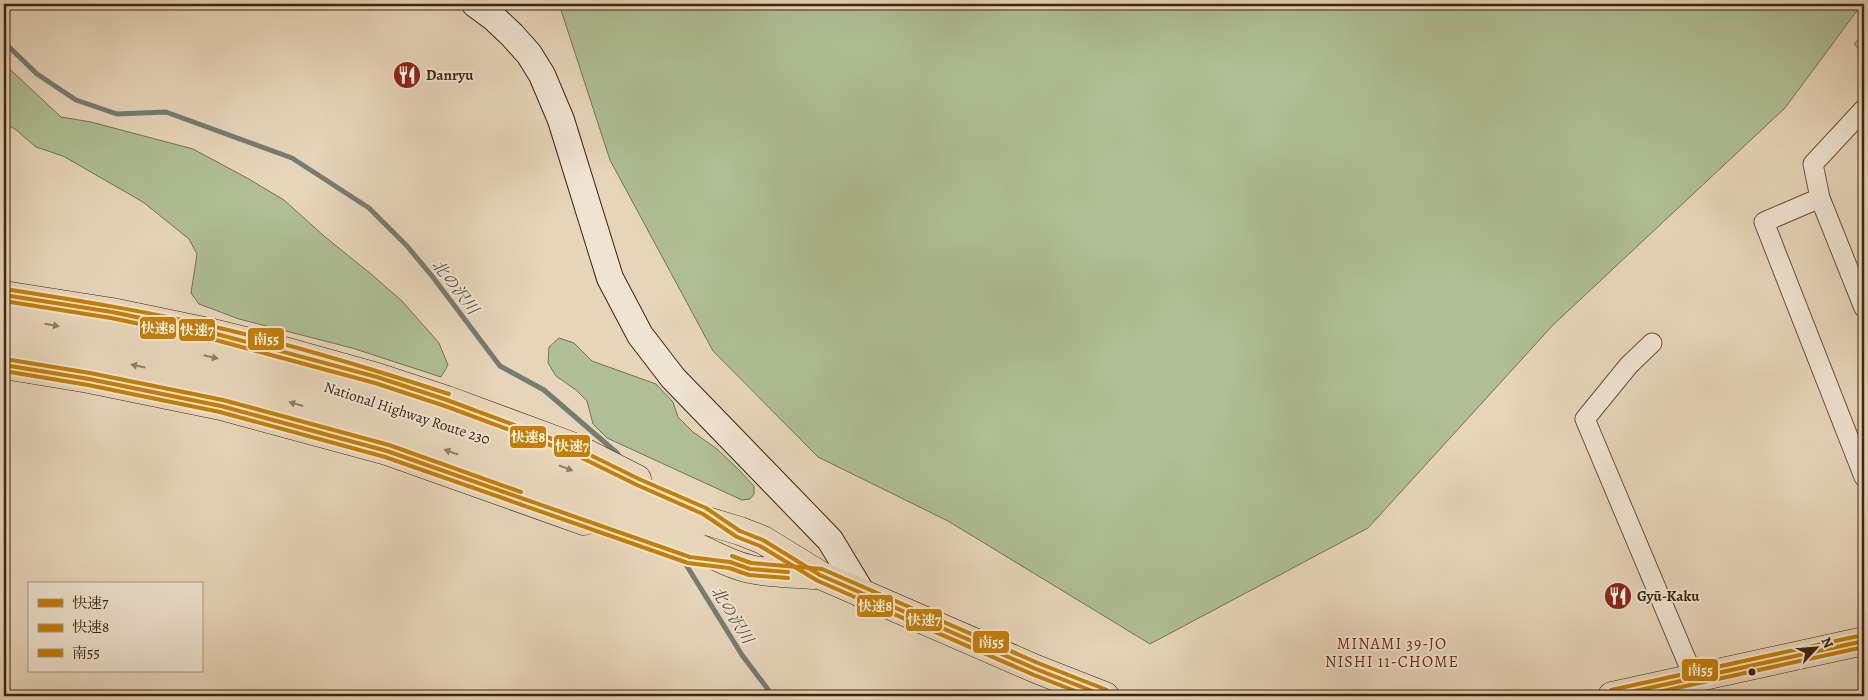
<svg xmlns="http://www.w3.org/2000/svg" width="1868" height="700" font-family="Alegreya,'Noto Serif JP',serif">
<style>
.green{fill:#afbe94;stroke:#777252}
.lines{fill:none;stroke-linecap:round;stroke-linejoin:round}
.stream{stroke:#747d73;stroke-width:5}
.street-casing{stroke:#69513b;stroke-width:21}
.secondary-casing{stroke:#3f2511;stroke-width:28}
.highway-casing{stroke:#3f2511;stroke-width:29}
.street{stroke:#efe4d2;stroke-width:19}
.secondary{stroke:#efe4d2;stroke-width:26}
.highway{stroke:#e7d5b9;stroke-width:28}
.bus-1-casing{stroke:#efe4d2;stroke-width:8}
.bus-2-casing{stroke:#efe4d2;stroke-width:8}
.bus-3-casing{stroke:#efe4d2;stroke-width:8}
.bus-1{stroke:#c57f05;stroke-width:4}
.bus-2{stroke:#c57f05;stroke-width:4}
.bus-3{stroke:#c57f05;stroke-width:4}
.oneway{fill:#937d65}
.bus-dot{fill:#3f2511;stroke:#efe4d2;stroke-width:2}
.labels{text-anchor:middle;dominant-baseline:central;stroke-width:4;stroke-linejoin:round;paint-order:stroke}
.poi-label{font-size:15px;font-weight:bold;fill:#3f2511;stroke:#efe4d2;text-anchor:start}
.street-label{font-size:15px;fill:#3f2511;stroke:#efe4d2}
.water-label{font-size:16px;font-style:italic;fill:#554a3a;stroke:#efe4d2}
.neighbourhood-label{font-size:16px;letter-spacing:1px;fill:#7a1f14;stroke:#efe4d2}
.line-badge{stroke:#efe4d2;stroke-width:2}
.badge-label{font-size:14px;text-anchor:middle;font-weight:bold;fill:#fff}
</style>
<rect width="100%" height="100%" fill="#e7d5b9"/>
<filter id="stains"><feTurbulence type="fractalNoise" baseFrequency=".004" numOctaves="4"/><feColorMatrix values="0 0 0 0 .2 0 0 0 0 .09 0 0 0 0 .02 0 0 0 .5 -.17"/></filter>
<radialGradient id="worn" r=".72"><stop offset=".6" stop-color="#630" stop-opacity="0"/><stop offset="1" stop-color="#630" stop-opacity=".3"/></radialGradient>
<path class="green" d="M 559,4 L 1862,4 L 1785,108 L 1553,325 L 1368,528 L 1150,644 L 948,521 L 818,457 L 713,351 L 610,160 Z
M 1864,33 L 1864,54 L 1854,44 Z
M 4,65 L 15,74 L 61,117 L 91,122 L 193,149 L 247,178 L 284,200 L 324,236 L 371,274 L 402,301 L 439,343 L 448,365 L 441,377 L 352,348 L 239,319 L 199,304 L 191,293 L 197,254 L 189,239 L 143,202 L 63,156 L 36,147 L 15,129 L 4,123 Z
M 559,338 L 574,343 L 592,361 L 656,384 L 673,402 L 678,417 L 693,432 L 717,449 L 737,468 L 754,486 L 754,494 L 750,499 L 742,500 L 607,438 L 593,424 L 587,401 L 576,390 L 556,376 L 548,363 L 549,347 Z"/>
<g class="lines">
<path class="stream" d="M 4,42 L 37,74 L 76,100 L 117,114 L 166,112 L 292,158 L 369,208 L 407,246 L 432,276 L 500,366 L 544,390 L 617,453 L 622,460
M 677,550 L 742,655 L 773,696"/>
<defs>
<path id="street" d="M 1864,109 L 1813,164 L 1820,198 L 1864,308
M 1820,198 L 1764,222 L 1864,477
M 1652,343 L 1629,365 L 1585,419 L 1694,678"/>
<path id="secondary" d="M 475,4 L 494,18 L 512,35 L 529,54 L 542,75 L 561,120 L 610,278 L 640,335 L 673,378 L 830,540 L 862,593"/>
<path id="highway" d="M 4,295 L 112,312 L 213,333 L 277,349 L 377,377 L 447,400 L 574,447 L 637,479
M 4,317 L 114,337 L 248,366 L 372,400 L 471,433 L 684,514 L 740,531 L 763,540 L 820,575 L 1036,669 L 1105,696
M 4,342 C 171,367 334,410 493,467 C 558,490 620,516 684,541 C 705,550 727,564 750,569 C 770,574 793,573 814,575
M 4,365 L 89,379 L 221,406 L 387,451 L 584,521
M 1612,696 L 1864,641"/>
</defs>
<use href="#street" class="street-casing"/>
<use href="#secondary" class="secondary-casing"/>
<use href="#highway" class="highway-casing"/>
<use href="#street" class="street"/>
<use href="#secondary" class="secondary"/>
<use href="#highway" class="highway"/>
<defs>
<path id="bus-1" d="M 4,295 L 112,312 L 213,333 L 377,377 L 447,400 L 574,447 L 639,479 L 706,508 L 740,531 L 763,540 L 820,575 L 1036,669 L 1105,696
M 4,365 L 89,379 L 221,406 L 387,451 L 690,557 L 730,562 L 750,569 L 788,572
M 1612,696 L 1864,641"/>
<path id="bus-2" d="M 4,301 L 111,318 L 212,339 L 375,383 L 445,406 L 572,453 L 637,485 L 703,514 L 737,537 L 760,546 L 818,581 L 1034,675 L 1088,696
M 4,371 L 88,385 L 220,412 L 385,457 L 688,563 L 729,568 L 749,575 L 788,578
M 1640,696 L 1864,647"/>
<path id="bus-3" d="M 5,289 C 75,300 145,311 215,327 C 294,345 372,369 449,394
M 5,359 L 90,373 L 223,400 L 389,445 L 521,492
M 732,556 L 751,563 L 822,569 L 1038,663 L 1107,690
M 1611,690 L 1863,635"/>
</defs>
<use href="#bus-1" class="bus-1-casing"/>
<use href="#bus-2" class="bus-2-casing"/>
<use href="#bus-3" class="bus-3-casing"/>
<use href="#bus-1" class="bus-1"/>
<use href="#bus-2" class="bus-2"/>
<use href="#bus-3" class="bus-3"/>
</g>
<defs><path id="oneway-solid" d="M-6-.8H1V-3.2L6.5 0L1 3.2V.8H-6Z" transform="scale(1.25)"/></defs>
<g class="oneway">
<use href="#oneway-solid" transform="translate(52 325) rotate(10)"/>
<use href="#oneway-solid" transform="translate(211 357) rotate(13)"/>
<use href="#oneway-solid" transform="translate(138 366) rotate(-168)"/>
<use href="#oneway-solid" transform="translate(296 404) rotate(-164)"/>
<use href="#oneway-solid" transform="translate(451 452) rotate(-161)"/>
<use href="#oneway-solid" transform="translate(566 468) rotate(21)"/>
</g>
<defs>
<symbol id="restaurant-disc" viewBox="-11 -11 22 22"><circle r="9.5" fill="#8f2418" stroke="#efe4d2"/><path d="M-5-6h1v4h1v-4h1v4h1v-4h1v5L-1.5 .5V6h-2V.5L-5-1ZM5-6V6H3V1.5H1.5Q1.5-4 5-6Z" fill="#fff"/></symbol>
</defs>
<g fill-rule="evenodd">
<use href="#restaurant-disc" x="391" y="59" width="32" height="32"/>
<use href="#restaurant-disc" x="1602" y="580" width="32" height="32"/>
</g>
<circle class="bus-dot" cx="1752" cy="672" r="4.5"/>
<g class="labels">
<g class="poi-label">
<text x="426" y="75">Danryu</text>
<text x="1637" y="596">Gyū-Kaku</text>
</g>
<g class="street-label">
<text transform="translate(407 413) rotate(18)">National Highway Route 230</text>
</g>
<g class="water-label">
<text transform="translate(455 287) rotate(52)">北の沢川</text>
<text transform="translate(732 615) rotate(58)">北の沢川</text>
</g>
<g class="neighbourhood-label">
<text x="1392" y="644">MINAMI 39-JO<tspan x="1392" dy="18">NISHI 11-CHOME</tspan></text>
</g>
</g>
<g class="line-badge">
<rect x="139" y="316" width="38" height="24" rx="5" fill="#c57f05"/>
<rect x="178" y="318" width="38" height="24" rx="5" fill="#c57f05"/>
<rect x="247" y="327" width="38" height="24" rx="5" fill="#c57f05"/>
<rect x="509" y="425" width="38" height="24" rx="5" fill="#c57f05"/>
<rect x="553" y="434" width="38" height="24" rx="5" fill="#c57f05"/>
<rect x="856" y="594" width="38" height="24" rx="5" fill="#c57f05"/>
<rect x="905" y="608" width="38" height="24" rx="5" fill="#c57f05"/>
<rect x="972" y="630" width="38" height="24" rx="5" fill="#c57f05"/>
<rect x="1681" y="658" width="38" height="24" rx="5" fill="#c57f05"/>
</g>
<g class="badge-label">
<text x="158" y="333">快速8</text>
<text x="197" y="335">快速7</text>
<text x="266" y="344">南55</text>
<text x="528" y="442">快速8</text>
<text x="572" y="451">快速7</text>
<text x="875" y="611">快速8</text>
<text x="924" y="625">快速7</text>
<text x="991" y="647">南55</text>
<text x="1700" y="675">南55</text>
</g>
<rect width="1868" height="700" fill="none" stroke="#e7d5b9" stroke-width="20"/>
<rect x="5" y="5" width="1858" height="690" fill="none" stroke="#3f2511" stroke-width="2.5"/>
<rect x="10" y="10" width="1848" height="680" fill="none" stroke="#3f2511"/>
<rect x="28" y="582" width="175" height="90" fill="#efe4d2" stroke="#a99885"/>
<rect x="38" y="599" width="25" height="8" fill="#c57f05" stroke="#a99885"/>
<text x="72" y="608" font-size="15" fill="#3f2511">快速7</text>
<rect x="38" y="624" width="25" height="8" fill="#c57f05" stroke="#a99885"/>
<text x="72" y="632" font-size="15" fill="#3f2511">快速8</text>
<rect x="38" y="649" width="25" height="8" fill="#c57f05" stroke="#a99885"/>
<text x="72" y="658" font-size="15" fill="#3f2511">南55</text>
<g transform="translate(1816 648) rotate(64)" stroke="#efe4d2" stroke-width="4" paint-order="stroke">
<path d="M0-4L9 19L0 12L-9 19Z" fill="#3f2511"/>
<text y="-8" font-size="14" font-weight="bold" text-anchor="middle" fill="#3f2511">N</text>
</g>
<rect width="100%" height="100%" filter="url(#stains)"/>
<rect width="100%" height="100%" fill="url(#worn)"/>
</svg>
